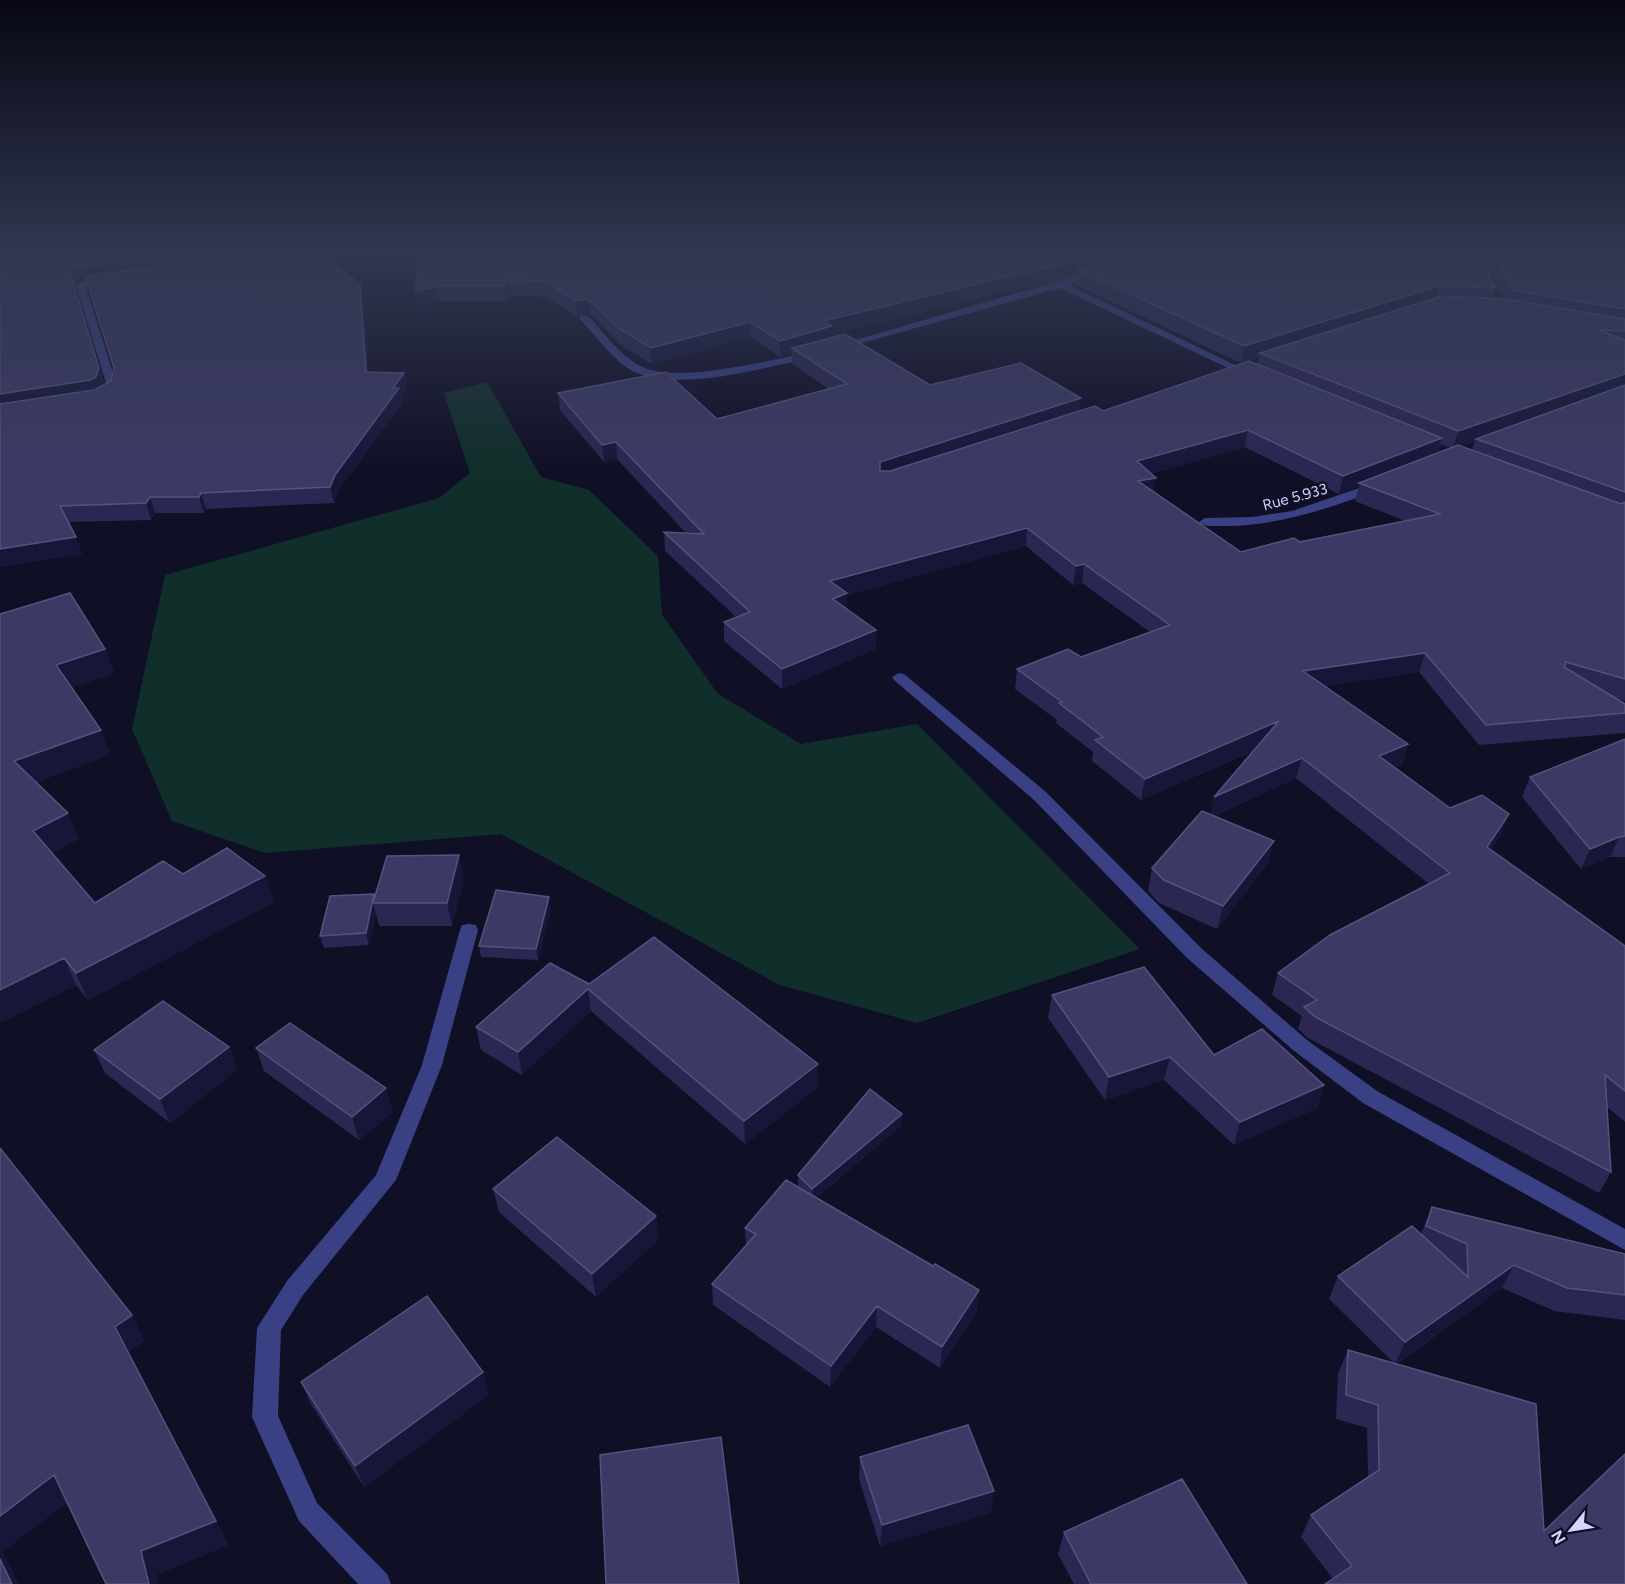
<svg xmlns="http://www.w3.org/2000/svg" width="1625" height="1584" font-family="Figtree,sans-serif">
<style>
.green{fill:#112f2a}
.lines{fill:none;stroke-linecap:round;stroke-linejoin:round}
.minor{fill:#394184;fill-rule:evenodd}
.wall{fill:#2a2753;fill-rule:evenodd}
.shaded-wall{fill:#171639}
.building{fill:#3c3a65;stroke:#54527e;stroke-width:1.5}
.labels{text-anchor:middle;dominant-baseline:central;stroke-width:4.5;stroke-linejoin:round;paint-order:stroke}
.far-street-label{font-size:15px;fill:#d3d4ff;stroke:#0f0f25}
</style>
<rect width="100%" height="100%" fill="#0f0f25"/>
<path class="green" d="M 487,382 L 541,477 L 589,490 L 658,556 L 662,615 L 718,694 L 801,744 L 917,724 L 1140,949 L 917,1023 L 780,985 L 501,834 L 265,853 L 172,821 L 132,729 L 165,575 L 439,498 L 470,473 L 444,393 Z"/>
<g class="lines">
<path class="minor" d="M 1433,252 L 1460,252 L 1508,257 L 1513,260 L 1508,263 L 1437,255 Z
M 1097,270 L 1102,273 L 1100,275 L 1069,285 L 1258,376 L 1257,378 L 1249,378 L 1060,288 L 840,349 L 831,347 Z
M 110,279 L 115,282 L 113,284 L 86,287 L 116,383 L 112,397 L 101,402 L 95,399 L 103,393 L 106,383 L 76,285 L 81,282 Z
M 580,316 L 588,316 C 605,333 622,359 645,368 C 681,383 773,360 812,351 L 817,354 C 809,361 793,362 783,364 C 743,373 676,389 637,373 C 614,363 598,337 580,320 Z
M 1377,482 L 1381,483 L 1381,489 C 1329,508 1277,527 1220,526 C 1212,526 1204,527 1199,522 L 1205,518 L 1252,517 L 1292,511 Z
M 899,673 L 904,674 L 1046,792 L 1201,948 L 1307,1040 L 1377,1091 L 1625,1229 L 1625,1250 L 1363,1103 L 1293,1050 L 1187,958 L 1034,800 L 894,680 L 892,677 Z
M 469,924 L 476,925 L 478,930 L 442,1065 L 396,1180 L 303,1295 L 281,1330 L 278,1416 L 317,1503 L 387,1574 L 391,1584 L 358,1584 L 299,1521 L 252,1417 L 257,1328 L 287,1281 L 376,1175 L 422,1065 L 460,930 L 462,925 Z"/>
</g>
<path class="wall" d="M 0,252 L 322,252 L 363,298 L 368,372 L 404,373 L 407,388 L 401,396 L 402,403 L 338,491 L 334,503 L 206,509 L 204,513 L 155,513 L 151,520 L 68,522 L 82,554 L 0,567 ZM 86,280 L 114,368 L 111,381 L 103,385 L 104,383 L 74,286 L 78,281 Z
M 418,252 L 1625,252 L 1625,701 L 1617,699 L 1625,704 L 1625,733 L 1479,745 L 1419,672 L 1325,686 L 1408,744 L 1402,765 L 1395,767 L 1450,808 L 1501,835 L 1491,850 L 1625,946 L 1625,1122 L 1607,1107 L 1611,1172 L 1599,1193 L 1308,1038 L 1298,1029 L 1302,1016 L 1272,995 L 1278,973 L 1429,884 L 1296,778 L 1214,816 L 1268,863 L 1217,929 L 1159,903 L 1148,891 L 1152,868 L 1211,814 L 1214,797 L 1255,750 L 1141,800 L 1092,761 L 1093,752 L 1056,723 L 1057,720 L 1015,689 L 1017,669 L 1081,657 L 1150,632 L 1082,583 L 1073,585 L 1026,546 L 847,595 L 847,609 L 876,630 L 876,649 L 782,689 L 724,641 L 724,622 L 736,617 L 665,551 L 664,532 L 686,533 L 617,459 L 604,462 L 560,410 L 558,393 L 717,419 L 829,389 L 792,364 L 792,353 L 780,357 L 751,337 L 652,364 L 619,344 L 590,314 L 577,317 L 546,297 L 509,295 L 506,301 L 440,301 L 418,306 ZM 1478,252 L 1488,253 L 1486,262 L 1504,299 L 1493,298 L 1496,288 ZM 1102,256 L 1113,260 L 1101,263 ZM 1076,275 L 1075,285 L 1241,363 L 1259,357 L 1257,365 L 1103,411 L 1080,411 L 930,385 L 832,337 L 832,335 L 1021,288 L 1057,281 ZM 1475,441 L 1472,450 L 1461,446 ZM 1441,444 L 1451,448 L 1438,453 ZM 1245,447 L 1339,494 L 1359,486 L 1355,501 L 1405,521 L 1241,552 L 1153,492 L 1156,478 L 1151,474 Z
M 0,614 L 105,649 L 114,673 L 72,687 L 101,730 L 110,755 L 36,782 L 79,839 L 51,853 L 95,903 L 183,874 L 265,876 L 274,902 L 88,1000 L 76,985 L 0,1023 Z
M 1625,739 L 1625,857 L 1610,857 L 1581,869 L 1522,797 L 1530,777 Z
M 464,878 L 452,926 L 379,926 L 376,914 L 369,945 L 324,948 L 320,936 L 374,894 L 375,896 Z
M 551,908 L 538,960 L 481,957 L 479,946 Z
M 589,984 L 818,1064 L 818,1087 L 745,1144 L 591,1011 L 522,1075 L 481,1050 L 476,1027 Z
M 1052,995 L 1214,1055 L 1324,1085 L 1317,1108 L 1234,1145 L 1164,1080 L 1105,1100 L 1048,1018 Z
M 229,1047 L 237,1070 L 170,1123 L 105,1073 L 94,1050 Z
M 256,1048 L 393,1112 L 359,1140 L 264,1071 Z
M 902,1114 L 901,1126 L 816,1198 L 977,1311 L 940,1368 L 876,1327 L 830,1387 L 713,1305 L 712,1284 L 746,1245 L 745,1228 L 800,1188 L 798,1187 L 798,1175 Z
M 493,1189 L 659,1239 L 596,1297 L 499,1212 Z
M 1432,1207 L 1625,1254 L 1625,1320 L 1554,1311 L 1502,1288 L 1396,1364 L 1544,1531 L 1625,1584 L 1333,1579 L 1301,1537 L 1311,1515 L 1368,1478 L 1367,1428 L 1336,1419 L 1338,1374 L 1348,1350 L 1394,1363 L 1329,1299 L 1338,1276 L 1421,1234 Z
M 301,1382 L 489,1395 L 364,1487 L 311,1404 Z
M 860,1457 L 991,1513 L 880,1546 L 859,1479 Z
M 1064,1532 L 1247,1584 L 1074,1584 L 1058,1554 Z"/>
<path class="shaded-wall" d="M 198,252 L 255,252 L 257,258 L 78,281 L 74,286 L 104,383 L 101,391 L 0,410 L 0,394 L 70,272 L 74,268 Z
M 758,252 L 820,252 L 727,274 L 725,262 L 727,259 Z
M 1103,252 L 1101,267 L 1077,270 L 1076,275 L 1057,281 L 1021,288 L 832,335 L 832,342 L 792,348 L 792,353 L 780,357 L 780,341 L 823,321 Z
M 1117,252 L 1159,252 L 1116,262 Z
M 507,280 L 509,295 L 506,301 L 504,286 Z
M 360,285 L 363,298 L 368,386 L 366,372 Z
M 437,286 L 440,301 L 418,306 L 416,291 Z
M 1439,286 L 1435,301 L 1260,353 L 1259,357 L 1241,363 L 1244,346 Z
M 588,299 L 590,314 L 577,317 L 576,301 Z
M 750,322 L 751,337 L 652,364 L 651,348 Z
M 404,373 L 407,388 L 401,396 L 402,403 L 338,491 L 334,503 L 330,487 L 335,475 Z
M 1625,374 L 1625,389 L 1476,439 L 1475,441 L 1453,449 L 1458,431 Z
M 1081,398 L 1079,415 L 879,480 L 880,462 Z
M 1248,430 L 1245,447 L 1134,479 L 1137,461 Z
M 1442,438 L 1437,456 L 1359,483 L 1359,486 L 1339,494 L 1343,476 Z
M 616,442 L 617,459 L 604,462 L 602,445 Z
M 1156,478 L 1153,496 L 1138,481 Z
M 201,493 L 206,509 L 204,513 L 199,497 Z
M 150,497 L 155,513 L 151,520 L 146,503 Z
M 1027,528 L 1026,546 L 847,595 L 847,612 L 833,618 L 830,581 Z
M 76,537 L 82,554 L 0,567 L 0,549 Z
M 1084,564 L 1082,583 L 1073,585 L 1076,566 Z
M 876,630 L 876,649 L 782,689 L 782,669 Z
M 105,649 L 114,673 L 66,689 L 56,665 Z
M 1425,653 L 1419,672 L 1298,690 L 1303,671 Z
M 1279,721 L 1274,741 L 1141,800 L 1145,779 Z
M 101,730 L 110,755 L 25,786 L 14,761 Z
M 1408,744 L 1402,765 L 1373,776 L 1379,756 Z
M 1302,758 L 1296,778 L 1210,817 L 1214,797 Z
M 68,813 L 79,839 L 44,856 L 33,831 Z
M 1509,814 L 1501,835 L 1479,868 L 1487,847 Z
M 1619,837 L 1610,857 L 1581,869 L 1590,849 Z
M 1274,841 L 1268,863 L 1217,929 L 1223,906 Z
M 459,855 L 464,878 L 452,926 L 447,903 Z
M 265,876 L 274,902 L 88,1000 L 76,973 Z
M 374,894 L 377,903 L 373,903 L 376,914 L 369,945 L 366,933 Z
M 549,897 L 551,908 L 538,960 L 536,949 Z
M 64,958 L 76,985 L 0,1023 L 0,990 Z
M 588,989 L 591,1011 L 522,1075 L 518,1052 Z
M 229,1047 L 237,1070 L 170,1123 L 160,1099 Z
M 1170,1057 L 1164,1080 L 1105,1100 L 1109,1077 Z
M 818,1064 L 818,1087 L 745,1144 L 744,1121 Z
M 1324,1085 L 1317,1108 L 1234,1145 L 1240,1122 Z
M 386,1088 L 393,1112 L 359,1140 L 352,1117 Z
M 902,1114 L 901,1126 L 812,1201 L 812,1189 Z
M 656,1216 L 659,1239 L 596,1297 L 592,1274 Z
M 1514,1265 L 1502,1288 L 1395,1364 L 1405,1342 Z
M 979,1290 L 977,1311 L 940,1368 L 942,1347 Z
M 877,1306 L 876,1327 L 830,1387 L 831,1366 Z
M 132,1315 L 145,1341 L 129,1352 L 229,1545 L 157,1575 L 159,1584 L 149,1584 L 141,1551 L 115,1327 Z
M 483,1372 L 489,1395 L 364,1487 L 355,1466 Z
M 54,1475 L 71,1500 L 3,1552 L 19,1584 L 12,1584 L 0,1559 L 0,1516 Z
M 994,1491 L 991,1513 L 880,1546 L 882,1525 Z"/>
<path class="building" d="M 0,252 L 198,252 L 74,268 L 70,272 L 99,368 L 96,377 L 90,380 L 0,394 Z
M 258,252 L 322,252 L 360,285 L 366,372 L 404,373 L 393,388 L 399,388 L 335,475 L 330,487 L 201,493 L 199,497 L 150,497 L 146,503 L 60,506 L 76,537 L 0,549 L 0,404 L 94,390 L 111,381 L 114,368 L 85,276 L 257,254 Z
M 418,252 L 758,252 L 727,259 L 725,262 L 733,266 L 794,252 L 1103,252 L 1058,266 L 1023,273 L 823,321 L 832,326 L 780,341 L 750,322 L 651,348 L 618,328 L 588,299 L 576,301 L 544,281 L 507,280 L 504,286 L 437,286 L 416,291 Z
M 1143,252 L 1478,252 L 1496,288 L 1439,286 L 1244,346 L 1077,270 Z
M 1493,252 L 1544,252 L 1584,255 L 1625,263 L 1625,309 L 1512,290 Z
M 1612,252 L 1625,252 L 1625,254 Z
M 1442,296 L 1506,299 L 1625,319 L 1625,331 L 1598,330 L 1625,340 L 1625,374 L 1458,431 L 1260,353 Z
M 845,334 L 930,385 L 1021,363 L 1081,398 L 880,462 L 880,471 L 890,471 L 1095,406 L 1103,411 L 1249,361 L 1442,438 L 1343,476 L 1248,430 L 1137,461 L 1156,478 L 1138,481 L 1241,552 L 1294,538 L 1300,542 L 1440,514 L 1359,483 L 1458,445 L 1621,504 L 1625,502 L 1625,679 L 1566,662 L 1564,667 L 1625,704 L 1625,713 L 1486,725 L 1425,653 L 1303,671 L 1408,744 L 1379,756 L 1450,808 L 1482,795 L 1509,814 L 1487,847 L 1625,946 L 1625,1091 L 1605,1075 L 1611,1172 L 1315,1017 L 1304,1007 L 1317,1000 L 1278,973 L 1330,935 L 1450,873 L 1302,758 L 1214,797 L 1279,721 L 1145,779 L 1095,740 L 1103,737 L 1059,703 L 1062,702 L 1017,669 L 1068,649 L 1081,657 L 1170,625 L 1084,564 L 1076,566 L 1027,528 L 830,581 L 847,593 L 833,599 L 876,630 L 782,669 L 724,622 L 750,612 L 664,532 L 704,534 L 616,442 L 602,445 L 558,393 L 666,372 L 717,419 L 847,384 L 792,348 Z
M 1625,385 L 1625,492 L 1476,439 Z
M 70,593 L 105,649 L 56,665 L 101,730 L 14,761 L 68,813 L 33,831 L 95,903 L 163,861 L 183,874 L 227,848 L 265,876 L 76,973 L 64,958 L 0,990 L 0,614 Z
M 1625,739 L 1625,836 L 1619,837 L 1590,849 L 1530,777 Z
M 1202,811 L 1274,841 L 1223,906 L 1164,880 L 1152,868 Z
M 459,855 L 447,903 L 373,903 L 387,856 Z
M 496,890 L 549,897 L 536,949 L 479,946 Z
M 374,894 L 366,933 L 320,936 L 330,896 Z
M 654,937 L 818,1064 L 744,1121 L 588,989 L 518,1052 L 476,1027 L 550,963 L 589,984 Z
M 1144,967 L 1214,1055 L 1262,1029 L 1324,1085 L 1240,1122 L 1170,1057 L 1109,1077 L 1052,995 Z
M 163,1001 L 229,1047 L 160,1099 L 94,1050 Z
M 290,1023 L 386,1088 L 352,1117 L 256,1048 Z
M 870,1089 L 902,1114 L 812,1189 L 798,1175 Z
M 557,1137 L 656,1216 L 592,1274 L 493,1189 Z
M 0,1148 L 132,1315 L 115,1327 L 216,1521 L 141,1551 L 149,1584 L 106,1584 L 54,1475 L 0,1516 Z
M 786,1180 L 933,1266 L 935,1264 L 979,1290 L 942,1347 L 877,1306 L 831,1366 L 712,1284 L 756,1234 L 745,1228 Z
M 1432,1207 L 1625,1254 L 1625,1295 L 1567,1288 L 1514,1265 L 1405,1342 L 1338,1276 L 1412,1226 L 1468,1277 L 1467,1244 L 1426,1226 Z
M 427,1296 L 483,1372 L 355,1466 L 301,1382 Z
M 1348,1350 L 1536,1404 L 1544,1531 L 1625,1454 L 1625,1584 L 1325,1584 L 1352,1566 L 1311,1515 L 1379,1470 L 1378,1405 L 1346,1395 Z
M 968,1425 L 994,1491 L 882,1525 L 860,1457 Z
M 721,1437 L 739,1584 L 606,1584 L 600,1455 Z
M 1182,1479 L 1247,1584 L 1091,1584 L 1064,1532 Z
M 0,1559 L 12,1584 L 0,1584 Z"/>
<linearGradient id="sky" x2="0" y2="1"><stop stop-color="#080814"/><stop offset="0.53" stop-color="#313751"/><stop offset="1" stop-color="#313751" stop-opacity="0"/></linearGradient>
<rect width="1625" height="474" fill="url(#sky)"/>
<g class="labels">
<g class="far-street-label">
<text transform="translate(1295 497) rotate(-15)">Rue 5.933</text>
</g>
</g>
<g transform="translate(1571 1530) rotate(240)" stroke="#0f0f25" stroke-width="4.5" paint-order="stroke">
<path d="M0-4.5L10 22L0 15L-10 22Z" fill="#d3d4ff"/>
<text y="-9" font-size="16" font-weight="bold" text-anchor="middle" fill="#d3d4ff">N</text>
</g>
</svg>
